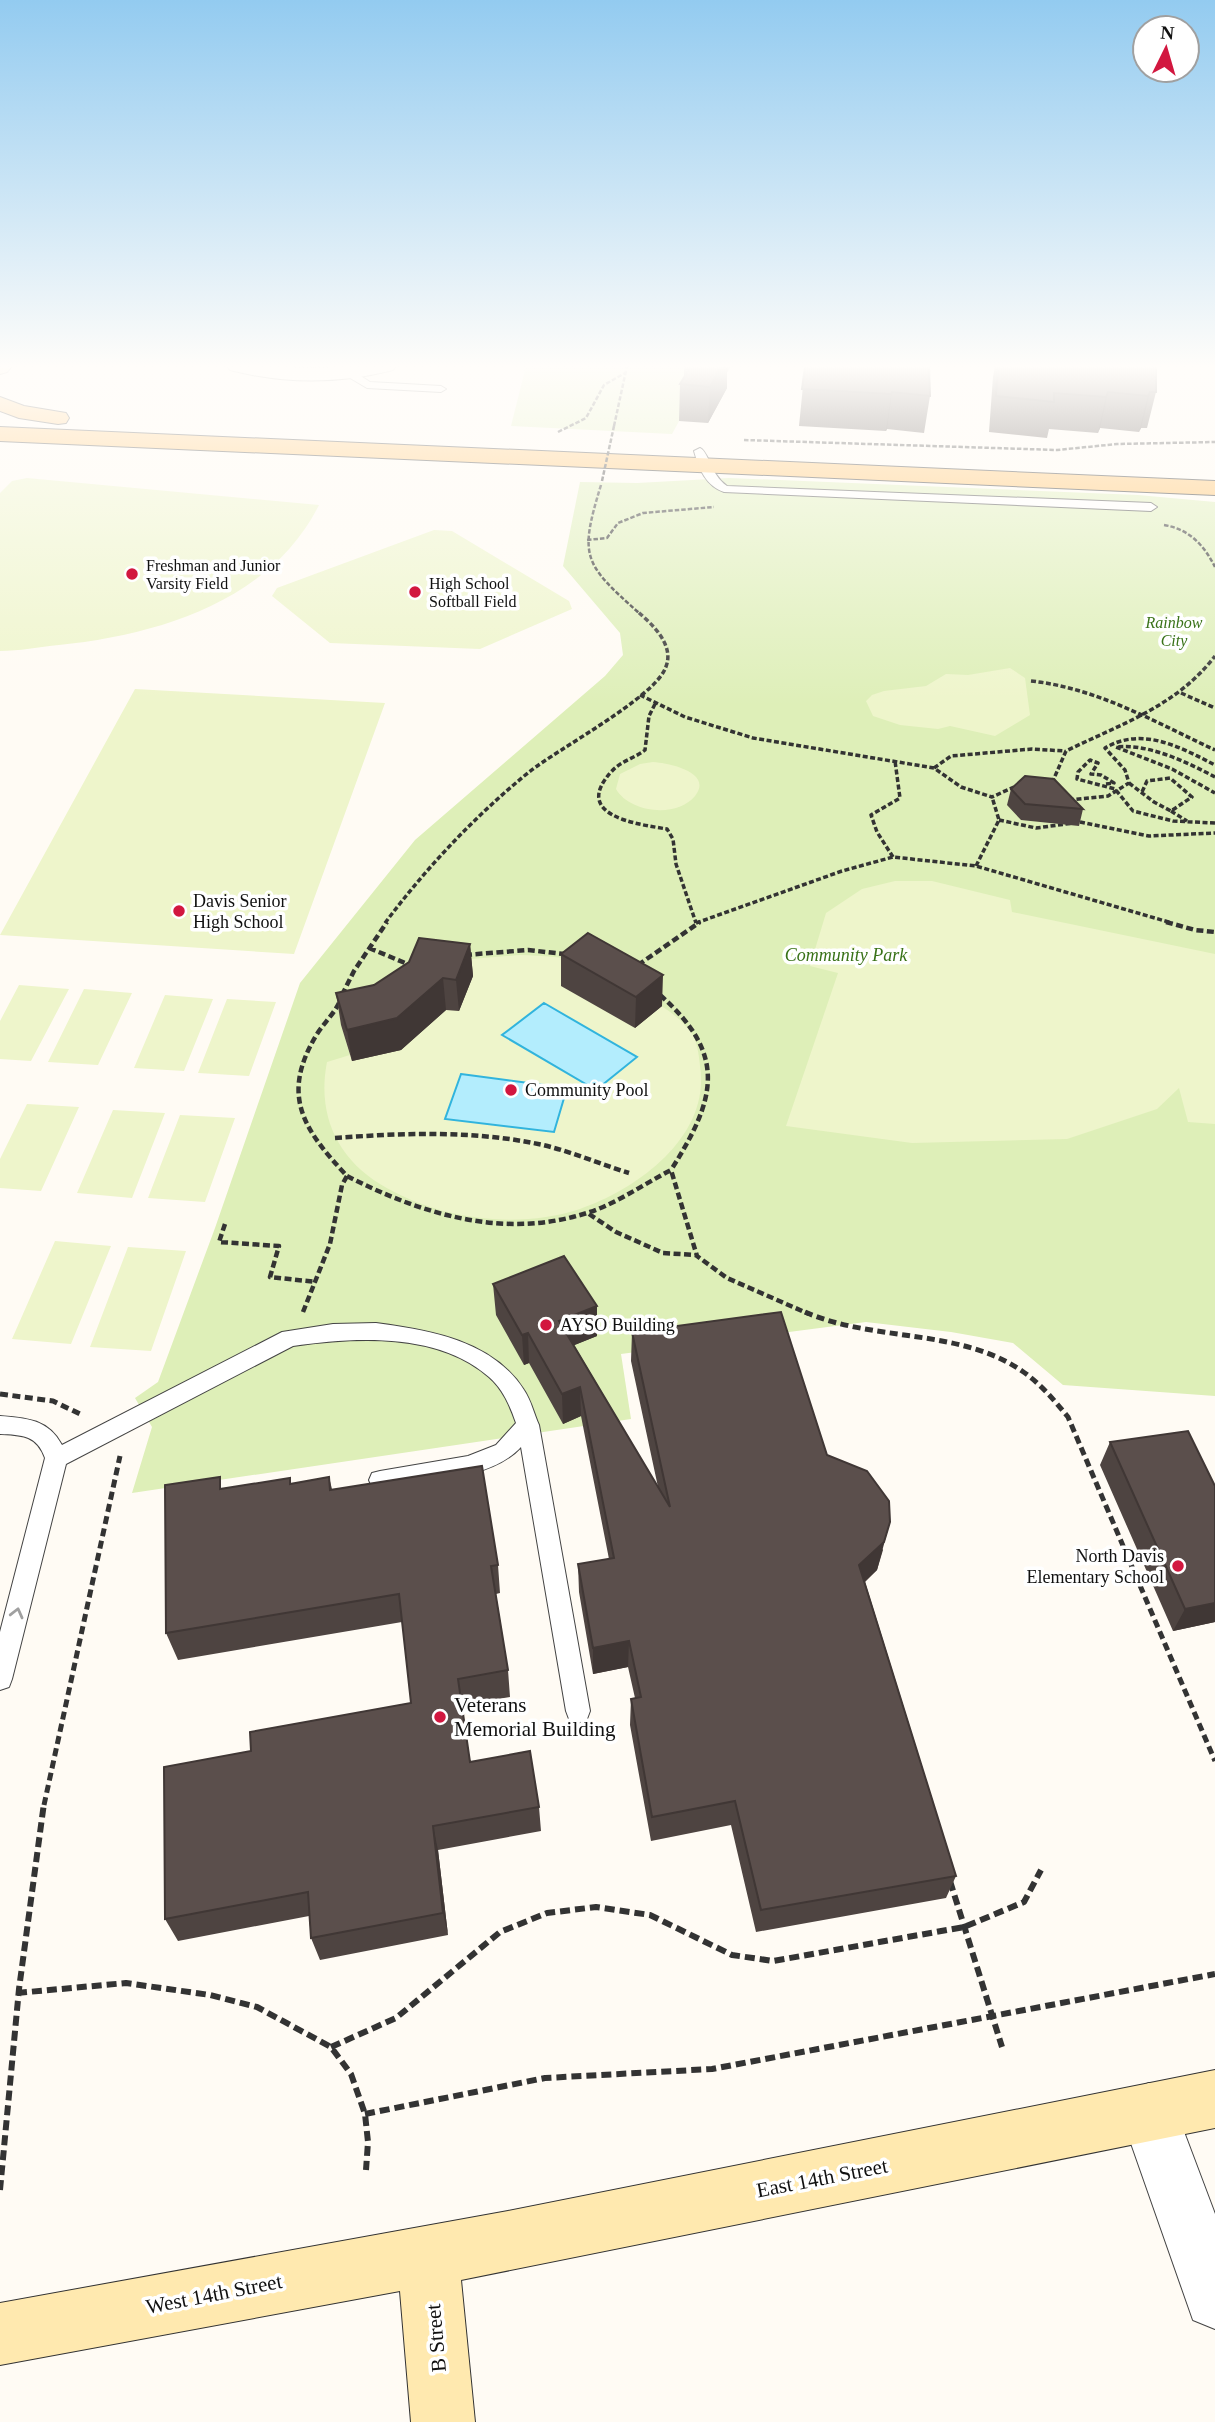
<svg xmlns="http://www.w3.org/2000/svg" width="1215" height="2422" font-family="'Times New Roman',serif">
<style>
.green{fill:#deefb8}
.pitch{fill:#eef5cb}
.water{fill:#b3edfd;stroke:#31b4dd;stroke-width:2}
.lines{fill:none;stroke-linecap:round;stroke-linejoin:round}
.lane-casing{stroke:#444;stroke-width:2}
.street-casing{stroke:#444;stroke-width:2}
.secondary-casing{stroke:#333;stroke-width:2}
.primary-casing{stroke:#222;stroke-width:2}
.path-far4{stroke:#333;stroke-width:2.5;stroke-dasharray:4.5 2;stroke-linecap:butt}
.path-far3{stroke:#333;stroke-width:3.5;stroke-dasharray:5 2.5;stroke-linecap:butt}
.path-far2{stroke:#333;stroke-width:4.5;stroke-dasharray:7 3.5;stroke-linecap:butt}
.path-far1{stroke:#333;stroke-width:5;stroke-dasharray:8 4.5;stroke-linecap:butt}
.path{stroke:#333;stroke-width:6;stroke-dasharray:10 5;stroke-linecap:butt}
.lane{fill:#fff;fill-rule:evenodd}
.street{fill:#fff;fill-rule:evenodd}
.secondary{fill:#ffe9af;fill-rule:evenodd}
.primary{fill:#ffc064;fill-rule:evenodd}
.path-bridge{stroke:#333;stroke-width:2.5;stroke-dasharray:4.5 2;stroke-linecap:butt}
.wall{fill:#4e4441}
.shaded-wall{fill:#403735}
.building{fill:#5b4f4c;stroke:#403735;stroke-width:2}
.oneway{stroke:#a0a0a0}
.poi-dot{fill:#d2173f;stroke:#fff;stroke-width:2.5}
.labels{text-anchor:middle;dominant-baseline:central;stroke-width:7;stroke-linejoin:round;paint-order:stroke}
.far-poi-label{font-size:16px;fill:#111;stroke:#fff;text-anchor:start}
.far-park-label{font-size:16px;font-style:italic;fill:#397218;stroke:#fff}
.poi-label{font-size:18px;fill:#111;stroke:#fff;text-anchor:start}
.park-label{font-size:18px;font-style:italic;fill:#397218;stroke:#fff}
.near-poi-label{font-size:21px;fill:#111;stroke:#fff;text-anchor:start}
.near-street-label{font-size:21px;fill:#111;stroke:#fff}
</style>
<rect width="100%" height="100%" fill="#fffbf4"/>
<path class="green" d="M 526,366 L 690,366 L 689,403 L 672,434 L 511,426 Z
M 729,478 L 1138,495 L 1215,502 L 1215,1396 L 1063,1385 L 1013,1343 L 951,1332 L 866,1322 L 621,1354 L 631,1419 L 132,1493 L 152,1427 L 135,1398 L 158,1382 L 215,1228 L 300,983 L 415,840 L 605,676 L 623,655 L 620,633 L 563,566 L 580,482 L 637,483 Z"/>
<path class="pitch" d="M 27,478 L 319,505 C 271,601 158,635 59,645 C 39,647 19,651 0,651 L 0,493 L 12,481 Z
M 434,530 L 452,531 L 569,601 L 572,609 L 480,649 L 330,643 L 272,596 L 277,588 Z
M 1010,668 L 1025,678 L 1030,715 L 995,736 L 950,726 L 938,729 L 900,725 L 873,716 L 866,701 L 872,695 L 884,691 L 926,686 L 946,674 L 968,675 Z
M 135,689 L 385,703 L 294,954 L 0,935 Z
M 653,762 C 668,763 714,772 695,796 C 676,819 629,812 616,789 L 620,774 L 640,764 Z
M 895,881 L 932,881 L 1010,900 L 1012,912 L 1215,954 L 1215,1124 L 1188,1122 L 1179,1088 L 1157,1109 L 1067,1139 L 912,1143 L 786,1126 L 838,973 L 810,966 L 826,913 L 862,889 Z
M 520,955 C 542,956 567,956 588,964 C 606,971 623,984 639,993 C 657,1003 677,1014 690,1031 C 697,1039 699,1055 700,1066 C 711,1136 638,1189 580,1209 C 516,1230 437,1219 380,1184 C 336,1157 317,1113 327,1062 L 350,1055 L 341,1025 L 471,959 Z
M 19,985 L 69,989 L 31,1061 L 0,1059 L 0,1021 Z
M 84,989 L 132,993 L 98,1065 L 48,1062 Z
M 165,995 L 213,999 L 184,1071 L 134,1068 Z
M 227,999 L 276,1002 L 249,1076 L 198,1073 Z
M 27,1104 L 79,1107 L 41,1191 L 0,1188 L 0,1159 Z
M 113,1110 L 165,1113 L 132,1198 L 77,1193 Z
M 180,1115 L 235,1118 L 205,1202 L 148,1198 Z
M 55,1241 L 111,1246 L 71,1344 L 12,1339 Z
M 128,1247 L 186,1251 L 151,1351 L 90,1347 Z"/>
<path class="water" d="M 544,1003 L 637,1057 L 596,1090 L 502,1035 Z
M 461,1074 L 567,1088 L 554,1132 L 445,1119 Z"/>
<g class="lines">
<defs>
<path id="lane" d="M 345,371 L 353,371 L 370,382 L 441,386 L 446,389 L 441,392 L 367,388 L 345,375 Z
M 700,448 C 709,452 710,474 727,486 L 1151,503 L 1157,507 L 1151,511 L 724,492 C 706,486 699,469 694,451 Z
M 376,1323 C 430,1330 493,1341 524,1390 C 531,1400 534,1414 539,1425 L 590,1711 L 587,1719 L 578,1723 L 569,1719 L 566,1711 L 521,1447 C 491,1480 422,1482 380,1489 L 372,1487 L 369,1480 L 372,1473 L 380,1471 L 468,1456 L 496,1445 L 516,1423 C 510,1406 503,1389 489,1377 C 438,1332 355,1337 293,1346 L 66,1464 L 12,1679 L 9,1687 L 0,1690 L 0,1632 L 45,1458 C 37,1435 22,1435 0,1434 L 0,1416 C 26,1418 48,1419 62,1445 L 282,1332 L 333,1324 Z"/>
<path id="street" d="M 227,366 L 312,368 L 396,366 L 393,370 C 339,384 284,384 230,370 Z
M 1149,2083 L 1169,2092 L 1215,2214 L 1215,2329 L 1193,2320 L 1120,2112 L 1129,2092 Z"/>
<path id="secondary" d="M 0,366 L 12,366 L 7,372 L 0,374 Z
M 1215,2070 L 1215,2128 L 461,2280 L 475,2422 L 411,2422 L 400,2291 L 0,2365 L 0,2303 L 508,2211 Z"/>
<path id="primary" d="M 0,397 L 24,406 L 66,413 L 69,418 L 66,423 L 58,424 L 19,418 L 0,411 Z
M 0,427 L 1215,481 L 1215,495 L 0,441 Z"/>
</defs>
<use href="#lane" class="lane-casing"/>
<use href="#street" class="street-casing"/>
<use href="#secondary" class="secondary-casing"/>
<use href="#primary" class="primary-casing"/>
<path class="path-far4" d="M 614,426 L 627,366
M 558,432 L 586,418 L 604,385 L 625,373
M 744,440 L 1057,450 L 1117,444 L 1215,442
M 601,485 C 579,557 583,563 639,613
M 1164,525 C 1189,529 1204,545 1215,567
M 587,540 L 607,538 L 618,523 L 643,513 L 714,507"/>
<path class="path-far3" d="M 1031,681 C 1097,688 1155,722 1215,750
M 1181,693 L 1215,708
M 640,695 L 685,717 L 753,738 L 934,768 L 961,787 L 992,797 L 1014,787
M 655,704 L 649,716 L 645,750 C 635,758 621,761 612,771 C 571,815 635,824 667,829 L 673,839 L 676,864 L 696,923
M 934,768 L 951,756 L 1032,749 L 1065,751
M 1215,777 C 1187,762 1147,743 1116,747 L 1172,769 L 1215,793
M 1052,783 L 1066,751 C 1121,724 1177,706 1215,656
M 1129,783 L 1154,802 L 1171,811 L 1192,797 L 1170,778 L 1147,781 L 1142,792
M 1106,784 L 1114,783 L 1101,775 L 1091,774 L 1098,763 L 1090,760 L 1078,772 L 1077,779 L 1115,789 L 1133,811 L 1173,821 L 1215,823
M 1069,800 L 1108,796 L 1129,783 L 1125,770 L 1105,748 C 1142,726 1180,747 1215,765
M 1171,811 L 1187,821
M 999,820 L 1036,828 L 1074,823
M 1080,822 L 1149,836 L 1215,833
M 893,857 L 877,832 L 871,815 L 900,798 L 895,761
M 976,866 L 999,820 L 992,797
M 385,923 C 427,867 474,817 529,772 C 558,749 652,699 665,669 C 676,646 653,625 637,611
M 696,923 L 842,871 L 893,857 L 976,866 L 1172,923"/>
<path class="path-far2" d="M 1166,922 L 1195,930 L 1215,932
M 369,948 L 410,965
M 465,955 L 528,950 L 564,954
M 638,965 L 700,922
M 342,995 L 354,971 L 387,922
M 660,995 C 728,1055 716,1099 671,1170
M 335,1138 C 404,1133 474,1130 543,1145 C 572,1152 600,1164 629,1173
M 347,1176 C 423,1215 506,1240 590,1212 C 619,1202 644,1184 671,1170 L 697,1256 L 727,1278 L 809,1314
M 589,1214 L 616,1232 L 663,1253 L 696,1255
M 225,1224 L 219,1242 L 279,1246 L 270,1277 L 316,1282
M 303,1312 L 330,1244 L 342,1185 L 347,1176 C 303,1129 280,1095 317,1034 C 324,1023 333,1015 339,1003"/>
<path class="path-far1" d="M 805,1312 C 873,1342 960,1328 1022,1371 C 1041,1384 1054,1400 1068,1417 L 1215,1761
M 0,1394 L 53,1401 L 82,1415
M 44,1805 L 120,1456"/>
<path class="path" d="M 950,1881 L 1002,2047
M 17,1993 L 126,1983 L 210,1995 L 257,2007 L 331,2047 L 351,2074 L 365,2114 L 368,2142 L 366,2170
M 331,2047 L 396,2018 L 500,1932 L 547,1913 L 596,1907 L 650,1915 L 732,1955 L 773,1961 L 964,1927 L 1024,1902 L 1041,1870
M 365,2114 L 545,2078 L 712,2069 L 1215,1974
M 0,2190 L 19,1989 L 44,1803"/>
<use href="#lane" class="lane"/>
<use href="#street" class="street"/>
<use href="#secondary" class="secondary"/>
<use href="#primary" class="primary"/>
<path class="path-bridge" d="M 602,481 L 614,426"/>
</g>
<path class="wall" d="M 684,366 L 731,366 L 727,372 L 727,388 L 708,423 L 679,421 L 680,384 L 684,378 Z
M 805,366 L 930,396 L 924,433 L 887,429 L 886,431 L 799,426 Z
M 995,366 L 1156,366 L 1156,392 L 1147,428 L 1141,428 L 1139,432 L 1100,428 L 1098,433 L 1049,429 L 1047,438 L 989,432 L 993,377 Z
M 1011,789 L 1083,809 L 1079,826 L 1021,820 L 1007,805 Z
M 470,944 L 473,976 L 459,1011 L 446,1010 L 401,1050 L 352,1061 L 341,1025 L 336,993 L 374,985 Z
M 561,954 L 662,1006 L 635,1028 L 561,986 Z
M 493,1284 L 597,1306 L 597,1336 L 574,1345 L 658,1487 L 631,1361 L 632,1332 L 827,1455 L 883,1550 L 877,1570 L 865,1582 L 956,1876 L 946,1898 L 756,1932 L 731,1825 L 651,1841 L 630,1725 L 631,1699 L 635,1698 L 628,1667 L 593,1674 L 579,1592 L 578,1564 L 609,1559 L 581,1416 L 563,1424 L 529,1363 L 524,1365 L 496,1315 Z
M 1110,1442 L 1215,1486 L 1215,1622 L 1173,1631 L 1100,1465 Z
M 329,1477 L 332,1489 L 498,1565 L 500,1593 L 496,1594 L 508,1670 L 510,1697 L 462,1705 L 470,1762 L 539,1807 L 541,1831 L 438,1850 L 448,1935 L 320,1960 L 311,1938 L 309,1916 L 178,1941 L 165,1919 L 251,1751 L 411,1703 L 402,1622 L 178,1660 L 166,1633 L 223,1489 L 290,1478 L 291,1484 Z"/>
<path class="shaded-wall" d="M 720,366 L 731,366 L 727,372 L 727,388 L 708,423 L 710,387 Z
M 892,392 L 887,429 L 886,431 L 891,394 Z
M 1108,392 L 1100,428 L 1098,433 L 1106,397 Z
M 1150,392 L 1141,428 L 1139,432 L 1148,396 Z
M 470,944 L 473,976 L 459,1011 L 456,980 Z
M 663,975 L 662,1006 L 635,1028 L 636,997 Z
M 443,978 L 446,1010 L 401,1050 L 352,1061 L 347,1030 Z
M 597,1306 L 597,1336 L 560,1351 L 559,1321 Z
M 528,1333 L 529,1363 L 524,1365 L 522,1335 Z
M 580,1387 L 581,1416 L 563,1424 L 562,1394 Z
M 890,1522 L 877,1570 L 853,1592 L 859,1565 Z
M 1215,1603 L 1215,1622 L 1173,1631 L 1185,1609 Z
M 629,1641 L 628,1667 L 593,1674 L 593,1648 Z
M 433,1826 L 438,1850 L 448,1935 L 443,1913 Z"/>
<path class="building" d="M 691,366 L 721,366 L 710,387 L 680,384 Z
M 805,366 L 929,366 L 930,396 L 892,392 L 891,394 L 802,389 Z
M 998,366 L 1156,366 L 1156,392 L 1150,392 L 1148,396 L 1108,392 L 1106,397 L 1054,393 L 1054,402 L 996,396 Z
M 1025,776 L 1054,779 L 1083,809 L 1025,804 L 1011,789 Z
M 588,933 L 663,975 L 636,997 L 561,954 Z
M 419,938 L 470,944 L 456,980 L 443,978 L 397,1018 L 347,1030 L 336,993 L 374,985 L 409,962 Z
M 564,1256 L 597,1306 L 559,1321 L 670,1507 L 632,1332 L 781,1312 L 827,1455 L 867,1471 L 889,1501 L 890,1522 L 884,1542 L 859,1565 L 956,1876 L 761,1910 L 735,1801 L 652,1817 L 631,1699 L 641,1697 L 629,1641 L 593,1648 L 578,1564 L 614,1558 L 580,1387 L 562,1394 L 528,1333 L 522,1335 L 493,1284 Z
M 1188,1431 L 1215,1486 L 1215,1603 L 1185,1609 L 1110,1442 Z
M 482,1466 L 498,1565 L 491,1566 L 508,1670 L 458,1679 L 470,1762 L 530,1751 L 539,1807 L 433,1826 L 443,1913 L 311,1938 L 308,1892 L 165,1919 L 164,1767 L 251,1751 L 250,1732 L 411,1703 L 399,1594 L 166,1633 L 165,1485 L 220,1477 L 220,1489 L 290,1478 L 290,1484 L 329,1477 L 330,1490 Z"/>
<defs><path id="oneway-chevron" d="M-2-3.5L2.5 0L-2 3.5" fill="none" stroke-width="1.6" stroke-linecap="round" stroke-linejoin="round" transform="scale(1.75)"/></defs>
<use class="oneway" href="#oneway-chevron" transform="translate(17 1613) rotate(-76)"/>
<linearGradient id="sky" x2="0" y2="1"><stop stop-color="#93cbf0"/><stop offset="0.52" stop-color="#fffdfa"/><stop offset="1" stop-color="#fffdfa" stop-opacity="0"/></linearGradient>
<rect width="1215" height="705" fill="url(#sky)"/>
<g class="poi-dot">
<circle cx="132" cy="574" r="7"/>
<circle cx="415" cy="592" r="7"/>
<circle cx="179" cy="911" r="7"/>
<circle cx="511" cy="1090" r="7"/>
<circle cx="546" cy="1325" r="7"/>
<circle cx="1178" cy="1566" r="7"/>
<circle cx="440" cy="1717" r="7"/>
</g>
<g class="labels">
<g class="far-poi-label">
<text x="146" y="565">Freshman and Junior<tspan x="146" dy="18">Varsity Field</tspan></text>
<text x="429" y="583">High School<tspan x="429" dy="18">Softball Field</tspan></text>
</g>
<g class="far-park-label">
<text x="1174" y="622">Rainbow<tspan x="1174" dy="18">City</tspan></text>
</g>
<g class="poi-label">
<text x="193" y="901">Davis Senior<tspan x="193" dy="21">High School</tspan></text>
<text x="525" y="1090">Community Pool</text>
<text x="560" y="1325">AYSO Building</text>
<text x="1164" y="1556" text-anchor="end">North Davis<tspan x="1164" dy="21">Elementary School</tspan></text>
</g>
<g class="park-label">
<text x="846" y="955">Community Park</text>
</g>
<g class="near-poi-label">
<text x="454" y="1705">Veterans<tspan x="454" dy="24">Memorial Building</tspan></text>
</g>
<g class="near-street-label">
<text transform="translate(822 2178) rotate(-11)">East 14th Street</text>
<text transform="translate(214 2294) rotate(-11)">West 14th Street</text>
<text transform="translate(436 2338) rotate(-95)">B Street</text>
</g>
</g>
<g transform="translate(1166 49) rotate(5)"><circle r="33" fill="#ffffff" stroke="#a0a0a0" stroke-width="2"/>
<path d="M0-5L12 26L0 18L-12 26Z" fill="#d2173f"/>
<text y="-10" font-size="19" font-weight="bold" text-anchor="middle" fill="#111111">N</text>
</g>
</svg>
